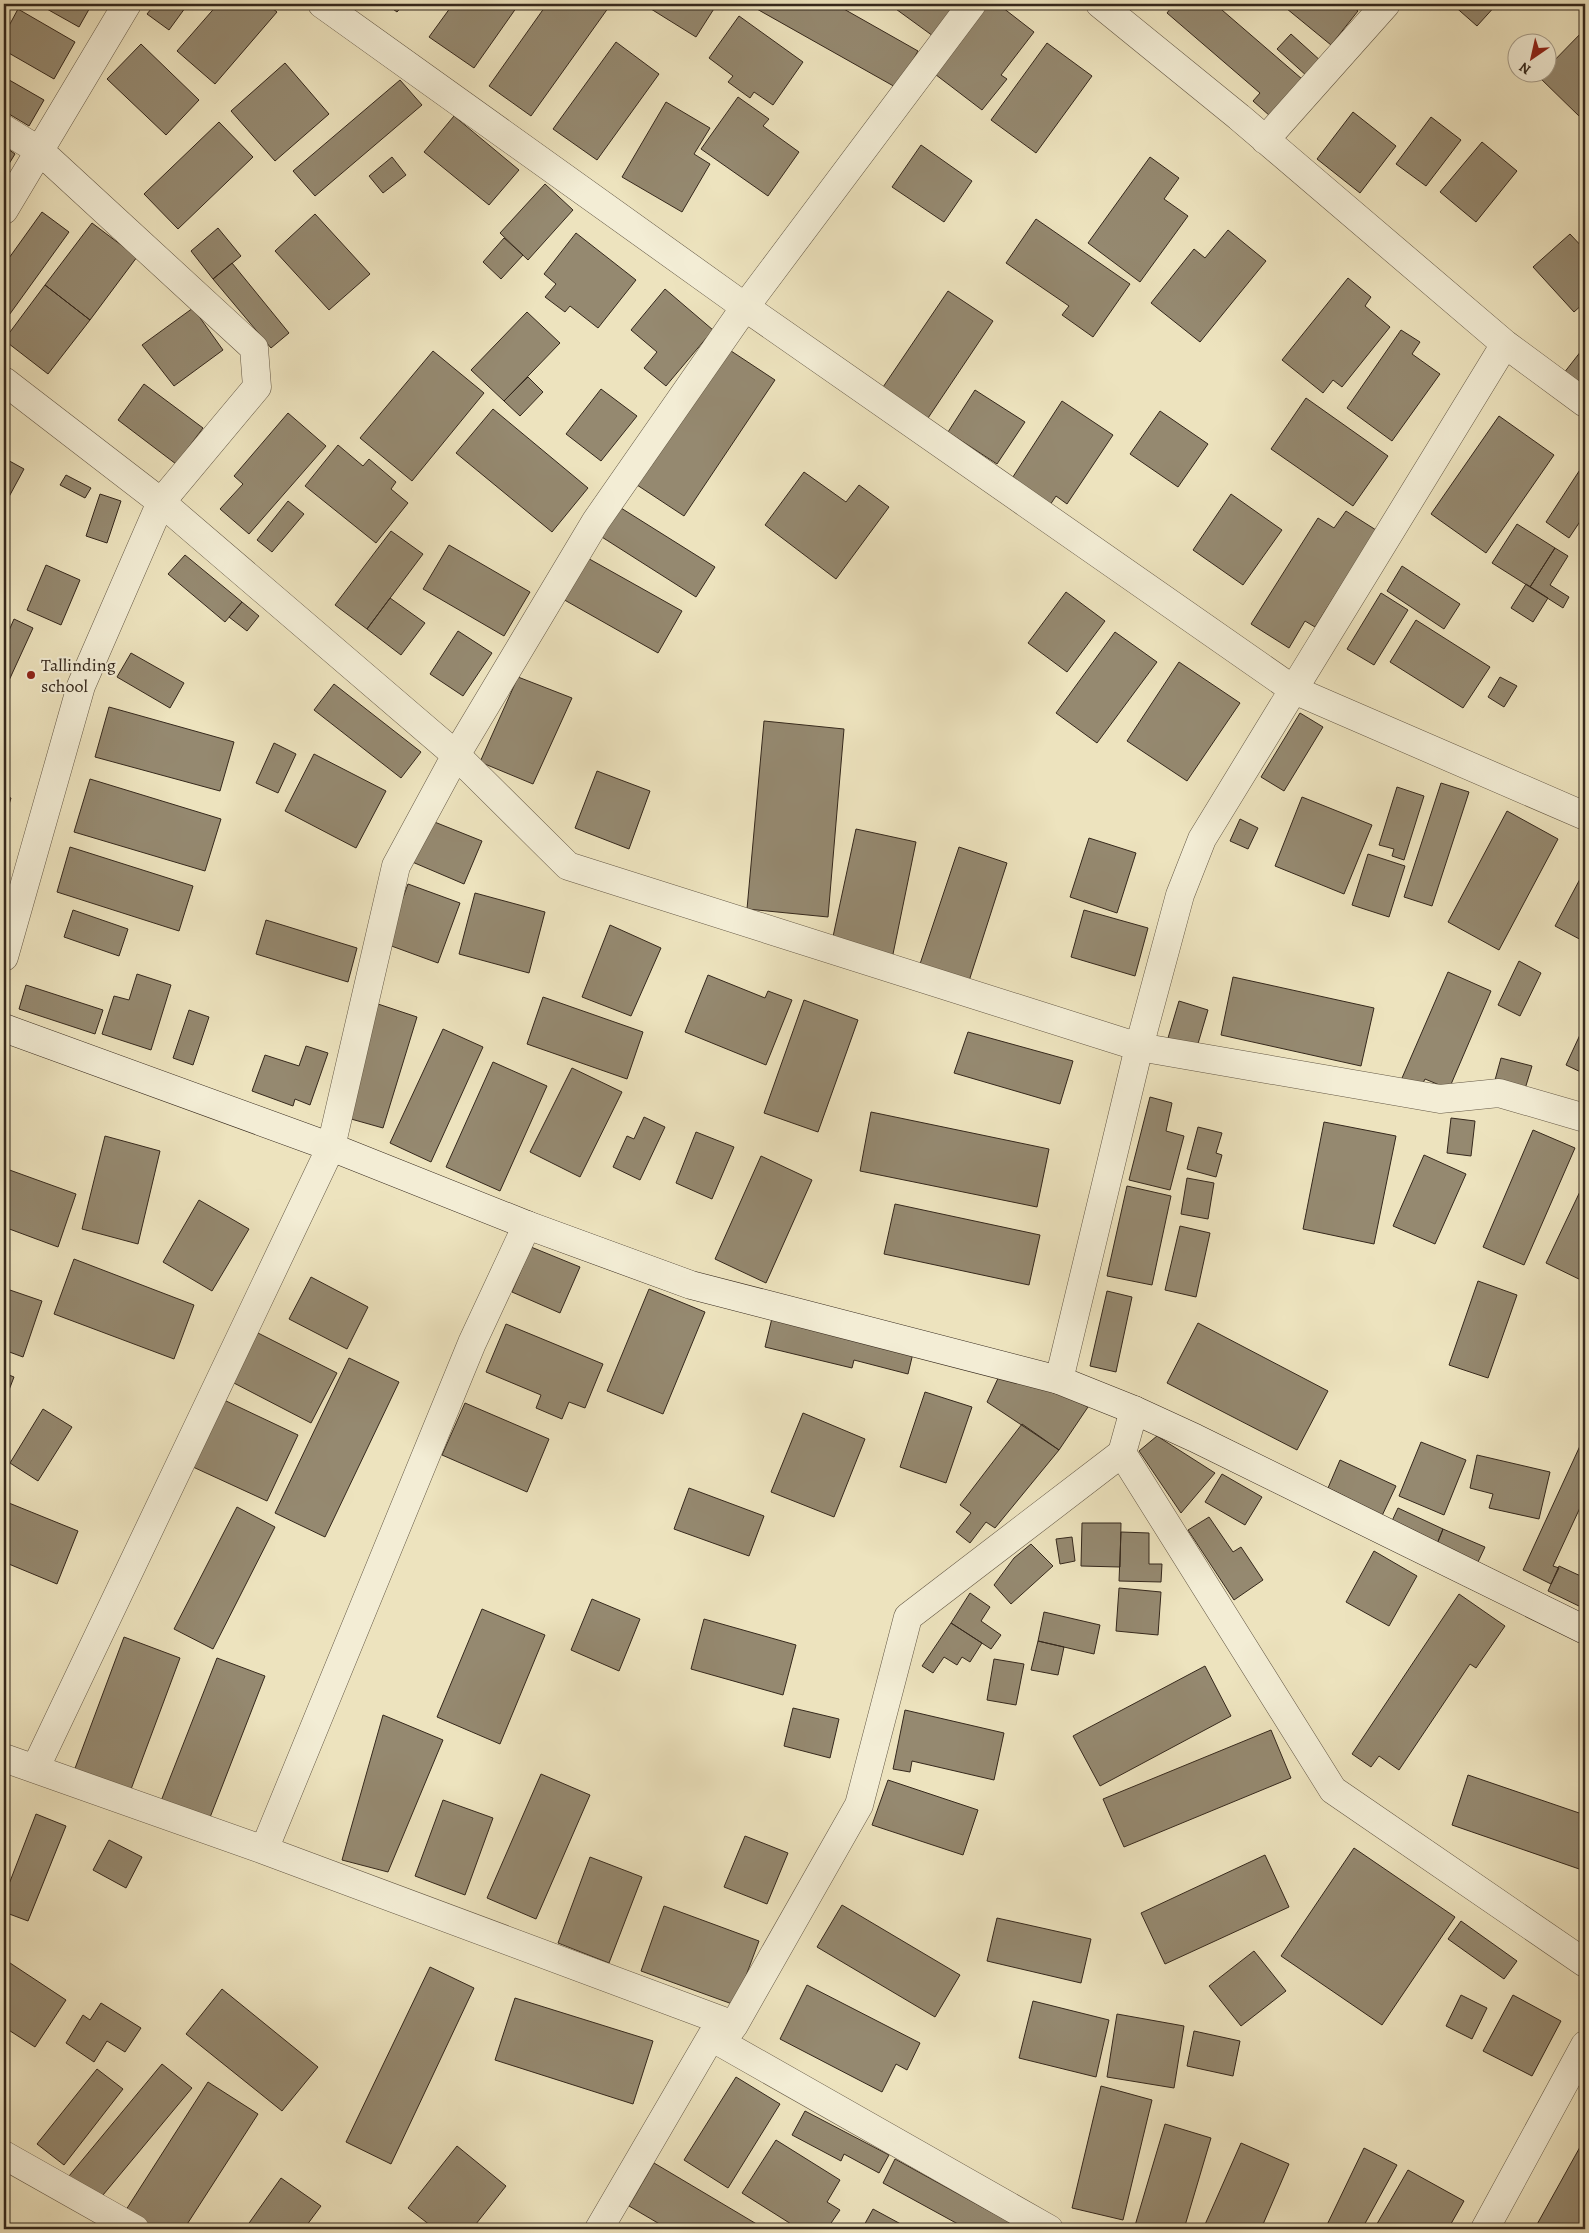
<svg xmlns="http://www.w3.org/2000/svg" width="1589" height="2233" font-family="Alegreya,serif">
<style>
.building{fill:#958970;stroke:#35281c}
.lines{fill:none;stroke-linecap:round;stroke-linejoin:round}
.street-casing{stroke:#635744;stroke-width:29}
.secondary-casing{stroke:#35281c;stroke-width:29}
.street{stroke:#f3edd5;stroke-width:28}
.secondary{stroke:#f3edd5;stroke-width:28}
.poi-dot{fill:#8f2418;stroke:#f3edd5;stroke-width:2}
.labels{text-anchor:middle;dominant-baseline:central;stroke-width:4;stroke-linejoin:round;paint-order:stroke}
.poi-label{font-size:18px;fill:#35281c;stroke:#f3edd5;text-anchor:start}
</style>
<rect width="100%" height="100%" fill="#ede3be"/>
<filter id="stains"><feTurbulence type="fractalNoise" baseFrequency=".004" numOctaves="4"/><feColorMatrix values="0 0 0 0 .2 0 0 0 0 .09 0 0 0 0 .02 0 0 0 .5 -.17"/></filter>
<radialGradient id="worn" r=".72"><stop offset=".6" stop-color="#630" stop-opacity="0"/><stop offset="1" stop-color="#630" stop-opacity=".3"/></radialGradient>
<path class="building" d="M 38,4 L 92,4 L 79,27 Z
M 155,4 L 188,4 L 169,30 L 147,14 Z
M 218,4 L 267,4 L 277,12 L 215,84 L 177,51 Z
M 386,4 L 404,4 L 397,12 Z
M 453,4 L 519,4 L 474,68 L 429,37 Z
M 547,4 L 611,4 L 531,116 L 489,86 Z
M 643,4 L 717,4 L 696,37 Z
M 748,4 L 835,4 L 918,51 L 897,88 Z
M 889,4 L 957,4 L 933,36 Z
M 977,4 L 998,4 L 1034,32 L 1001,75 L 1007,79 L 982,110 L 927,68 Z
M 1174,4 L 1215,4 L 1302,79 L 1270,116 L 1253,101 L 1260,93 L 1167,13 Z
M 1281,4 L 1349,4 L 1358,11 L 1331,45 Z
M 1452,4 L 1497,4 L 1477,26 Z
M 18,9 L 75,42 L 54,79 L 7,52 L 4,57 L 4,35 Z
M 739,16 L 803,62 L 773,105 L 754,92 L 750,98 L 728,82 L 733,76 L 709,58 Z
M 1585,29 L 1585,112 L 1580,117 L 1539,77 L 1546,72 L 1546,69 Z
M 1291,34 L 1322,62 L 1308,77 L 1277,49 Z
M 616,42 L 659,74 L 597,160 L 553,129 Z
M 1047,43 L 1092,76 L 1036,153 L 991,120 Z
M 141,44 L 199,100 L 166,135 L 107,79 Z
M 285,63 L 329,114 L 275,161 L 231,111 Z
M 4,77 L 44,100 L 29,126 L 4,111 Z
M 400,80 L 422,105 L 315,196 L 293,171 Z
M 738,97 L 769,119 L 763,126 L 799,152 L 768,196 L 701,149 Z
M 666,102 L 710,128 L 694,154 L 710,164 L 682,212 L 622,177 Z
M 1353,112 L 1396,146 L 1360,193 L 1317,159 Z
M 454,116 L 519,170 L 489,205 L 424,152 Z
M 1431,117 L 1461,140 L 1426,186 L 1396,164 Z
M 219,122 L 253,157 L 178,229 L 144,194 Z
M 1482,142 L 1517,171 L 1476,222 L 1440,192 Z
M 921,145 L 972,181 L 944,222 L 892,187 Z
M 4,146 L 15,154 L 4,172 Z
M 392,157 L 406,175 L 383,193 L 369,176 Z
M 1150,157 L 1179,178 L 1164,199 L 1188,216 L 1140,282 L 1088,243 Z
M 545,184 L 573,210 L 528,260 L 500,233 Z
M 42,212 L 69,232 L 7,318 L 4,315 L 4,265 Z
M 315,214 L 370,274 L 329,310 L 275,251 Z
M 1036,219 L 1130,284 L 1093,337 L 1062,315 L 1069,306 L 1006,263 Z
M 92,223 L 137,257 L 90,320 L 45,285 Z
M 218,228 L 241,256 L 213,279 L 191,251 Z
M 1228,230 L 1266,261 L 1200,342 L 1151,303 L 1194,249 L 1205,258 Z
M 576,233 L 636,280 L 598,328 L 570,306 L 565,312 L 545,297 L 556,284 L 544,274 Z
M 1570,234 L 1585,250 L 1585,302 L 1574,312 L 1533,267 Z
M 504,238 L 523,255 L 501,279 L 483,262 Z
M 232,263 L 289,333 L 271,348 L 213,279 Z
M 1348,278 L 1371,297 L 1365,306 L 1390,327 L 1342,387 L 1333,380 L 1323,393 L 1282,360 Z
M 45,285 L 90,320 L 48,374 L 4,340 Z
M 665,289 L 713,330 L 666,386 L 644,368 L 657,352 L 631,330 Z
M 948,291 L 993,321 L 924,424 L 879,393 Z
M 193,308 L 223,350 L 174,386 L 142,345 Z
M 527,312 L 560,343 L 504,401 L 471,370 Z
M 1401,330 L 1420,342 L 1412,354 L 1440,374 L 1392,441 L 1347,408 Z
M 722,345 L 775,380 L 684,516 L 631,481 Z
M 1585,346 L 1585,398 L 1560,378 Z
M 433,351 L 484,393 L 412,481 L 360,438 Z
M 528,377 L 543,392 L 520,416 L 504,401 Z
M 144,384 L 203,428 L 176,464 L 118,420 Z
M 601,389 L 637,416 L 601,461 L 566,434 Z
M 975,390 L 1025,422 L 997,464 L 948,432 Z
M 1306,398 L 1388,456 L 1353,506 L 1271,449 Z
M 1062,401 L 1113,435 L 1067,504 L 1056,496 L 1048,508 L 1009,483 Z
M 493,409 L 588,488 L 552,532 L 456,453 Z
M 1160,411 L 1208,444 L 1178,487 L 1130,454 Z
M 288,413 L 326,446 L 249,534 L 220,509 L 243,484 L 234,476 Z
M 1499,416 L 1554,455 L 1486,553 L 1431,514 Z
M 338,445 L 363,466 L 369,459 L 396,482 L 391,489 L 408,503 L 376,543 L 305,486 Z
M 4,458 L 24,469 L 4,506 Z
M 1585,462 L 1585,514 L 1569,538 L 1546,522 Z
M 804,472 L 846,502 L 859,485 L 889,507 L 836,579 L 765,525 Z
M 66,475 L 91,488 L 85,498 L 60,485 Z
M 100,494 L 121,501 L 107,543 L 86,536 Z
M 1231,494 L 1282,530 L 1243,585 L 1193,550 Z
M 288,501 L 304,514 L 272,552 L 257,540 Z
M 613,503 L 715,567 L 696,597 L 594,532 Z
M 1346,511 L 1376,530 L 1315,627 L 1305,621 L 1289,648 L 1251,624 L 1318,518 L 1334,528 Z
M 1517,524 L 1555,548 L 1530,587 L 1492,563 Z
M 391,531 L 423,554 L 367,629 L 335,605 Z
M 449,545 L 530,592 L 504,636 L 423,589 Z
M 1555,548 L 1568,556 L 1550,585 L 1569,597 L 1563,608 L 1530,587 Z
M 185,555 L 242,602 L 225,622 L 168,574 Z
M 584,556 L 682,611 L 658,653 L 561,598 Z
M 46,565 L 80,580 L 61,625 L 27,610 Z
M 1402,566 L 1460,604 L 1444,629 L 1387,591 Z
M 1526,584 L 1548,598 L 1533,622 L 1511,608 Z
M 1066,592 L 1105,621 L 1067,672 L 1028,643 Z
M 1381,593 L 1408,610 L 1374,665 L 1347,649 Z
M 390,598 L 425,623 L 401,655 L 367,629 Z
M 242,602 L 259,616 L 247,631 L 229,617 Z
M 14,619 L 33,628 L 6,687 L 4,686 L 4,642 Z
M 1416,620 L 1490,667 L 1463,708 L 1390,662 Z
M 458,631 L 492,653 L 463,696 L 430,674 Z
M 1115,632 L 1157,662 L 1097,743 L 1056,713 Z
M 131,653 L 184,683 L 170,708 L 117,677 Z
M 1179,662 L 1240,703 L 1187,781 L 1127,741 Z
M 518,677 L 572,698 L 533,784 L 480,762 Z
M 1500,677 L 1517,686 L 1504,707 L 1488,697 Z
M 334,684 L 421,752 L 401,778 L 314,710 Z
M 109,707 L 234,742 L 220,791 L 95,757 Z
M 1300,713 L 1323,727 L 1284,791 L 1261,777 Z
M 764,721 L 844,729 L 828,917 L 747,909 Z
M 274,743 L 296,754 L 278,793 L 256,783 Z
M 314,754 L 386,791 L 356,848 L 285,811 Z
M 597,771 L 650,791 L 629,849 L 575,828 Z
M 90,779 L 221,819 L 205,871 L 74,832 Z
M 1441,783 L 1469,792 L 1432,906 L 1404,897 Z
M 1397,787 L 1424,796 L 1404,860 L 1392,856 L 1394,849 L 1379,845 Z
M 4,796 L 11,798 L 4,821 Z
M 1302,797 L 1372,825 L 1344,894 L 1275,866 Z
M 1507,811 L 1558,839 L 1499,950 L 1448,922 Z
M 427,819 L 482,841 L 464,884 L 410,861 Z
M 1240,819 L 1258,828 L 1248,849 L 1230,841 Z
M 856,829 L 916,842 L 892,959 L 831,946 Z
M 1089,838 L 1136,853 L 1117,913 L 1070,897 Z
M 70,847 L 193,886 L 179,931 L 57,892 Z
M 959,847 L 1007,863 L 969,981 L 920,964 Z
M 1368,854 L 1405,866 L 1389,917 L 1352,905 Z
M 1580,879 L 1585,882 L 1585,942 L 1555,926 Z
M 408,884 L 460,903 L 438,963 L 386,944 Z
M 475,893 L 545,912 L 529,973 L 459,954 Z
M 73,910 L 128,929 L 119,956 L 64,937 Z
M 1084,910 L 1148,928 L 1135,976 L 1071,957 Z
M 266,920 L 357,948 L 348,982 L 256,954 Z
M 610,925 L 661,948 L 631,1016 L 582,997 Z
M 1519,961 L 1541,973 L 1520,1016 L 1498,1005 Z
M 1448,972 L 1491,991 L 1449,1089 L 1425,1079 L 1421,1087 L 1402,1078 Z
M 137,974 L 171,985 L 151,1050 L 102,1034 L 114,996 L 129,1000 Z
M 708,975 L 765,998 L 768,991 L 792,1000 L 766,1065 L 685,1032 Z
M 1233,977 L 1374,1008 L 1361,1066 L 1221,1035 Z
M 26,985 L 103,1010 L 95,1034 L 19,1009 Z
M 543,997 L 643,1032 L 627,1079 L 527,1044 Z
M 804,1000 L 858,1020 L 818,1132 L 764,1113 Z
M 1179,1001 L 1208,1010 L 1197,1047 L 1168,1038 Z
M 378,1004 L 417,1017 L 383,1128 L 344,1117 Z
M 189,1010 L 209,1017 L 193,1065 L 173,1058 Z
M 1585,1024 L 1585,1074 L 1566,1065 Z
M 443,1029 L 483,1047 L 431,1162 L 390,1143 Z
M 968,1032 L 1073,1061 L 1060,1104 L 954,1073 Z
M 306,1046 L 328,1053 L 310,1105 L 295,1099 L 293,1106 L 252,1091 L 265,1055 L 299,1066 Z
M 1501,1058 L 1532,1066 L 1525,1089 L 1495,1080 Z
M 493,1062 L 547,1086 L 500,1191 L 446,1167 Z
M 572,1068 L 622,1092 L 580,1177 L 530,1152 Z
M 1150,1097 L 1172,1103 L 1166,1131 L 1184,1136 L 1170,1190 L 1129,1180 Z
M 871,1112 L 1049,1149 L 1037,1207 L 860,1171 Z
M 644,1117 L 665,1127 L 640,1180 L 613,1167 L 627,1136 L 634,1139 Z
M 1451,1118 L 1475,1121 L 1471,1156 L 1447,1153 Z
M 1324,1122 L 1396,1136 L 1374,1244 L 1303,1229 Z
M 1198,1127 L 1222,1133 L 1216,1153 L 1222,1155 L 1216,1177 L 1187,1169 Z
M 1533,1130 L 1575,1148 L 1524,1265 L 1483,1247 Z
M 696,1132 L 734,1147 L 712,1199 L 676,1183 Z
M 105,1136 L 160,1151 L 138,1244 L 82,1229 Z
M 1424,1155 L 1466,1174 L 1435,1244 L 1393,1226 Z
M 761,1156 L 812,1180 L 766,1283 L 715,1259 Z
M 4,1168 L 76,1194 L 58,1247 L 4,1227 Z
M 1187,1178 L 1214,1183 L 1208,1219 L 1181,1214 Z
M 1585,1181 L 1585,1282 L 1546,1263 Z
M 1127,1186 L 1171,1196 L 1152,1285 L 1107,1276 Z
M 199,1200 L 249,1229 L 212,1291 L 163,1262 Z
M 895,1204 L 1040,1235 L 1029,1285 L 884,1254 Z
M 1180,1226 L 1210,1233 L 1196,1297 L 1165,1290 Z
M 531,1247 L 580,1267 L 560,1313 L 512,1292 Z
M 74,1259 L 194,1305 L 174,1359 L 54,1314 Z
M 311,1277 L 368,1307 L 347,1349 L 289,1319 Z
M 1478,1281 L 1517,1295 L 1488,1378 L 1449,1365 Z
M 4,1288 L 42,1301 L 23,1357 L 4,1350 Z
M 649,1289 L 705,1312 L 663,1414 L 607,1391 Z
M 1107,1291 L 1132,1297 L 1116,1372 L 1090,1366 Z
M 773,1314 L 914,1349 L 908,1374 L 854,1360 L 852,1368 L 765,1347 Z
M 1198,1323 L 1328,1391 L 1297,1450 L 1167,1383 Z
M 506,1324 L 603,1364 L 585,1408 L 569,1402 L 562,1419 L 536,1408 L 541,1395 L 486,1372 Z
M 258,1333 L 337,1373 L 311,1423 L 232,1382 Z
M 349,1358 L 399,1382 L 325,1537 L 275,1513 Z
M 4,1373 L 14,1377 L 4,1403 Z
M 1000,1374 L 1050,1388 L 1088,1407 L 1059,1450 L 987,1402 Z
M 925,1392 L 972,1407 L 946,1483 L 900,1467 Z
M 224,1400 L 298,1435 L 267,1501 L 193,1467 Z
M 465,1403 L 549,1439 L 527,1492 L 442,1455 Z
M 43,1409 L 72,1427 L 38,1481 L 10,1463 Z
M 803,1413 L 865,1439 L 834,1517 L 771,1492 Z
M 1022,1424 L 1059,1450 L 995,1528 L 986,1522 L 970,1543 L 956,1532 L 971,1513 L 960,1505 Z
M 1585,1435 L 1585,1497 L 1553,1566 L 1559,1568 L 1551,1584 L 1523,1570 Z
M 1157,1436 L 1215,1473 L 1181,1513 L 1139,1451 Z
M 1421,1442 L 1466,1460 L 1444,1515 L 1399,1496 Z
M 1477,1455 L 1550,1472 L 1539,1519 L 1489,1508 L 1493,1494 L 1470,1488 Z
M 1340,1460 L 1396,1486 L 1380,1520 L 1343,1504 L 1346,1497 L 1328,1488 Z
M 1222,1474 L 1262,1497 L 1245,1525 L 1205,1502 Z
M 689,1488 L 764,1516 L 749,1556 L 674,1529 Z
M 4,1501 L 78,1531 L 57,1584 L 4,1562 Z
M 237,1507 L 275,1527 L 213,1649 L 174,1629 Z
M 1398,1508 L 1443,1529 L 1437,1544 L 1391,1523 Z
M 1209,1517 L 1233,1552 L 1241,1547 L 1263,1580 L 1234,1600 L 1188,1530 Z
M 1082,1523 L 1121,1523 L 1120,1567 L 1081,1566 Z
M 1443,1529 L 1485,1547 L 1478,1562 L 1437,1544 Z
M 1121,1532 L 1149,1533 L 1149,1564 L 1162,1564 L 1161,1582 L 1119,1581 Z
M 1072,1537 L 1075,1561 L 1060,1564 L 1056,1539 Z
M 1031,1544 L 1053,1566 L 1011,1604 L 994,1585 L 1014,1558 Z
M 1374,1551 L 1417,1576 L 1389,1626 L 1346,1602 Z
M 1559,1566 L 1585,1578 L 1585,1609 L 1548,1591 Z
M 1119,1588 L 1161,1592 L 1158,1635 L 1116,1631 Z
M 970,1593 L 990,1607 L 981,1621 L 1001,1635 L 991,1649 L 951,1623 Z
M 1459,1594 L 1505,1626 L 1476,1668 L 1470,1664 L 1399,1770 L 1379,1756 L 1371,1767 L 1352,1754 Z
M 592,1599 L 640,1619 L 619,1671 L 571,1650 Z
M 482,1609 L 545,1635 L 500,1744 L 437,1717 Z
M 1044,1612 L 1100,1625 L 1094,1654 L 1038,1641 Z
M 704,1619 L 796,1645 L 783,1695 L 691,1669 Z
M 951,1623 L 982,1643 L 970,1662 L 962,1657 L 957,1665 L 944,1657 L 933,1673 L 922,1666 Z
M 124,1637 L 180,1658 L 130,1792 L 74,1771 Z
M 1038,1641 L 1064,1647 L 1058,1675 L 1031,1670 Z
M 217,1658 L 265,1676 L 209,1820 L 161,1801 Z
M 994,1659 L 1024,1664 L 1016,1705 L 987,1700 Z
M 1205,1666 L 1231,1716 L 1100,1786 L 1073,1736 Z
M 793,1708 L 839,1719 L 830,1758 L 784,1746 Z
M 905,1710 L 1004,1733 L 994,1780 L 912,1761 L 910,1772 L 893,1769 Z
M 383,1715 L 443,1740 L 388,1872 L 342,1860 Z
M 1271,1730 L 1291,1778 L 1124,1847 L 1103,1799 Z
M 541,1774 L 590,1795 L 536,1919 L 487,1898 Z
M 1468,1775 L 1585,1815 L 1585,1871 L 1452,1825 Z
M 888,1780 L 978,1810 L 963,1855 L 872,1825 Z
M 443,1800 L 493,1818 L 465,1895 L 415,1876 Z
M 36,1814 L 66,1826 L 28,1921 L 4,1912 L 4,1897 Z
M 745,1836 L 788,1853 L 767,1904 L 724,1887 Z
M 109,1840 L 142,1857 L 126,1888 L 93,1870 Z
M 1354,1848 L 1455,1917 L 1382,2025 L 1281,1956 Z
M 1265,1855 L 1289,1907 L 1165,1964 L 1141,1913 Z
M 590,1857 L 642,1877 L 609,1963 L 558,1943 Z
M 842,1905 L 960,1975 L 935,2017 L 817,1947 Z
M 664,1906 L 759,1941 L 735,2005 L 641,1971 Z
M 997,1918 L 1091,1939 L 1081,1983 L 987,1961 Z
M 1461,1921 L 1517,1961 L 1504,1979 L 1448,1939 Z
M 1254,1951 L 1286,1991 L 1241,2026 L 1209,1986 Z
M 4,1959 L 66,2000 L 35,2047 L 4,2027 Z
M 430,1967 L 474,1988 L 391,2164 L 346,2142 Z
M 807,1985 L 920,2043 L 907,2070 L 896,2064 L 882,2092 L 780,2039 Z
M 222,1989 L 318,2067 L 282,2111 L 186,2034 Z
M 1461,1995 L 1487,2008 L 1472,2039 L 1446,2026 Z
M 1513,1995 L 1561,2021 L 1532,2076 L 1483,2051 Z
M 515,1998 L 653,2041 L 633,2104 L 495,2060 Z
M 1033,2001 L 1109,2020 L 1096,2077 L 1019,2058 Z
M 101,2003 L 141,2028 L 125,2052 L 107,2041 L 94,2062 L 66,2043 L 83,2015 L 90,2020 Z
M 1117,2014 L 1184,2026 L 1174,2088 L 1107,2077 Z
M 1194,2031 L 1240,2041 L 1233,2076 L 1187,2066 Z
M 162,2064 L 192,2088 L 98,2201 L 69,2176 Z
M 97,2069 L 123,2089 L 64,2165 L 37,2144 Z
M 736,2077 L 780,2104 L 728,2188 L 684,2160 Z
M 208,2082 L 258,2114 L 184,2229 L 149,2229 L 124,2213 Z
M 1101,2086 L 1152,2100 L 1123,2220 L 1072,2208 Z
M 805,2111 L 889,2155 L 879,2173 L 844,2154 L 841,2161 L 792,2135 Z
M 1165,2124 L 1211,2138 L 1184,2229 L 1134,2229 Z
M 1585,2138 L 1585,2229 L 1536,2229 L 1535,2228 Z
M 776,2140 L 840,2180 L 827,2202 L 840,2210 L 827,2229 L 799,2229 L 742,2193 Z
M 1241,2143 L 1289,2164 L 1261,2229 L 1203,2229 Z
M 457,2146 L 506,2186 L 472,2229 L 435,2229 L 408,2208 Z
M 1364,2148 L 1397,2165 L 1362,2229 L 1325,2229 Z
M 895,2159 L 1009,2222 L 1005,2229 L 967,2229 L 883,2183 Z
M 654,2163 L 765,2229 L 668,2229 L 629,2206 Z
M 1408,2170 L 1464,2201 L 1448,2229 L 1374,2229 Z
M 281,2178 L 321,2206 L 304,2229 L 252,2229 L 247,2226 Z
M 873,2209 L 910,2229 L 862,2229 Z"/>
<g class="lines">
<defs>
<path id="street" d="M 322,4 L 745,307 L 1294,690 L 1585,816
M 1100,4 L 1239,117 L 1505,344 L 1585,403
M 4,129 L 40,151 L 254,348 L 257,387 L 161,502 L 81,686 L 4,957
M 1265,140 L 1386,4
M 4,210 L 127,4
M 4,381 L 161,502 L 456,755 L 568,866 L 1139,1047 L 1440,1099 L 1499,1093 L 1585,1118
M 1059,1380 L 1139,1047 L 1180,895 L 1202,839 L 1505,344
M 1122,1453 L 1333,1790 L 1585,1963
M 4,1758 L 264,1850 L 734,2025
M 36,1767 L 331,1147 L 396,866 L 456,755 L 596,521 L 745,307 L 972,4
M 264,1850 L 472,1343 L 527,1225
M 711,2037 L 1049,2229
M 4,2155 L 135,2229
M 599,2229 L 711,2037 L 726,2036 L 734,2025 L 859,1805 L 908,1617 L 1122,1453 L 1134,1410
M 1485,2229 L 1585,2045"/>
<path id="secondary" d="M 4,1028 L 331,1147 L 527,1225 L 691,1285 L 1059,1380 L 1134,1410 L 1195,1438 L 1585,1630"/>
</defs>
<use href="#street" class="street-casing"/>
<use href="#secondary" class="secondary-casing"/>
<use href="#street" class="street"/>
<use href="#secondary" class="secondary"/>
</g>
<circle class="poi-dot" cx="31" cy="675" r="5"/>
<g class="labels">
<g class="poi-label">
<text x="41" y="665">Tallinding<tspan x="41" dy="21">school</tspan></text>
</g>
</g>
<rect width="1589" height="2233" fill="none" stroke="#ede3be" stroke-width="20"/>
<rect x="5" y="5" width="1579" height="2223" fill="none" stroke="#35281c" stroke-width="2.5"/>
<rect x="10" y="10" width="1569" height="2213" fill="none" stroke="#35281c"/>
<g transform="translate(1532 58) rotate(214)"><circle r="24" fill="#f3edd5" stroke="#a79e8b"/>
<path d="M0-4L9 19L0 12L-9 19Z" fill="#8f2418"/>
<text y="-8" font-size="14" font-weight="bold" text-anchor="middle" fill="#35281c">N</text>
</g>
<rect width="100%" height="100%" filter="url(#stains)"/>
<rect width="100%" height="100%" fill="url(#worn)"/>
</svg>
